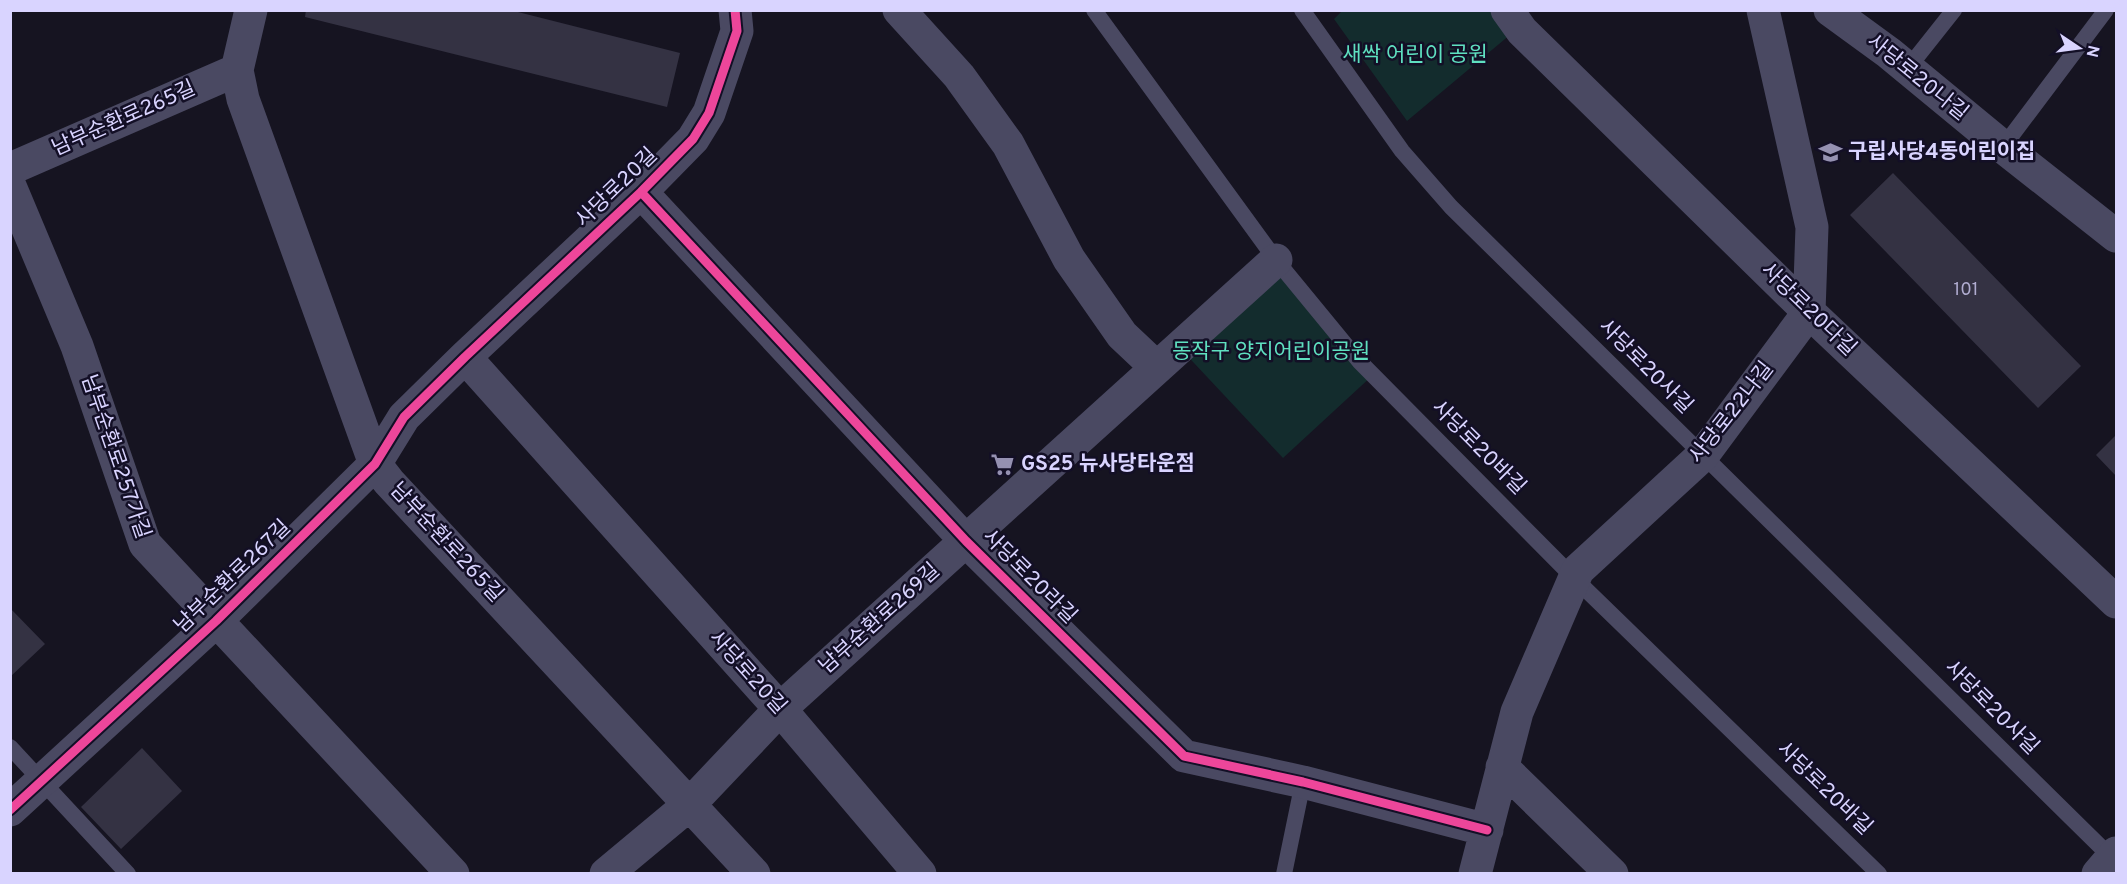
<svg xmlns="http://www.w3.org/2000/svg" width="2127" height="884" font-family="Overpass,'Noto Sans KR',sans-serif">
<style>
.green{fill:#132c2d}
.building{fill:#343243}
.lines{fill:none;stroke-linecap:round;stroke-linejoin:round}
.lane{stroke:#4a4962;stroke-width:16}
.street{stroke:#4a4962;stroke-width:33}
.cycleway-casing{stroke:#130f26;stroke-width:13}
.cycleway{stroke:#ed469a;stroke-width:9}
.labels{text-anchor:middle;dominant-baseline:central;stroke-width:5;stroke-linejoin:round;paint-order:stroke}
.number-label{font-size:18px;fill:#b0acd0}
.park-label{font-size:21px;fill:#5fe0c0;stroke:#130f26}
.street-label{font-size:21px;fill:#d9d4ff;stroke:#130f26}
.poi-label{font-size:21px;font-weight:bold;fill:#d9d4ff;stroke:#130f26;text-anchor:start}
</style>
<rect width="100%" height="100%" fill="#161421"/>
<path class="green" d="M 1343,10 L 1495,11 L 1511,34 L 1407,121 L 1334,19 Z
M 1276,260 L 1373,375 L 1283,458 L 1179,347 Z"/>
<path class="building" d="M 306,10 L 510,10 L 680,53 L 667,107 L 305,17 Z
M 1893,173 L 2081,366 L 2038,408 L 1850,215 Z
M 2116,435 L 2116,476 L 2096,455 Z
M 10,608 L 45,644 L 10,677 Z
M 142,748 L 182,791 L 121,849 L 81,807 Z"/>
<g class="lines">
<path class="lane" d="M 1094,10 L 1276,260 L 1359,361 L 1574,578 L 1879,874
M 1302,10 L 1402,151 L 1451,207 L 2112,858
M 1908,68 L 1954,10
M 2003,147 L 2106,10
M 10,747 L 128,874
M 1284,874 L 1303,782"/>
<path class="street" d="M 251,10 L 237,70 L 243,99 L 375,464 L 389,482 L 754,874
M 899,10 L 959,76 L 1008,144 L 1069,259 L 1122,335 L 1157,368
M 1507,10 L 1522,31 L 1809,312 L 2116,602
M 1830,10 L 1889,53 L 2003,147 L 2116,236
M 10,169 L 237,70
M 10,186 L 77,346 L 145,544 L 453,874
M 641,192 L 966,541 L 1184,756 L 1303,782 L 1487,830
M 465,357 L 780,709 L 920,874
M 1502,767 L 1612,874
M 10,810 L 216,621 L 375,464 L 404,417 L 465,357 L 641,192 L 693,139 L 709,113 L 737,31 L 735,10
M 606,874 L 690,804 L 780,709 L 1276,260
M 1475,874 L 1517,712 L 1578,570 L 1703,455 L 1809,312 L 1812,227 L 1763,10
M 2098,874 L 2116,853"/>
<defs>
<path id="cycleway" d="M 641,192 L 966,541 L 1184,756 L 1303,782 L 1487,830
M 10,810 L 216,621 L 375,464 L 404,417 L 465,357 L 641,192 L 693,139 L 709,113 L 737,31 L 735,10"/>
</defs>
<use href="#cycleway" class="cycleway-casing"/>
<use href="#cycleway" class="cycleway"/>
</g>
<defs>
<symbol id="school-bare" viewBox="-9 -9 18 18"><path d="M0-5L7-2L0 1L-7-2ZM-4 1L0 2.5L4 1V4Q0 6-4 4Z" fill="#9591b1" stroke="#130f26" stroke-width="2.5" paint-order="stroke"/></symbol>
<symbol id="supermarket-bare" viewBox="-9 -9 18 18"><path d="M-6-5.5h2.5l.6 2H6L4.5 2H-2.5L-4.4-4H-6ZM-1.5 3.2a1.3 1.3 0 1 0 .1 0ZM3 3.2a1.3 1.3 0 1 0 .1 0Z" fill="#9591b1" stroke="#130f26" stroke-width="2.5" paint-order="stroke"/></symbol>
</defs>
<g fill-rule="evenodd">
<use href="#school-bare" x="1814" y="136" width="33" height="33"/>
<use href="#supermarket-bare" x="986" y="448" width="33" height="33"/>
</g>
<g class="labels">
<g class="number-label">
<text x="1966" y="290">101</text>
</g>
<g class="park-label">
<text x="1415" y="55">새싹 어린이 공원</text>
<text x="1271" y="352">동작구 양지어린이공원</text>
</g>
<g class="street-label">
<text transform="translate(1917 78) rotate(39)">사당로20나길</text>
<text transform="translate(124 119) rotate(-24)">남부순환로265길</text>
<text transform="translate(617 188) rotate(-44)">사당로20길</text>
<text transform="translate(1808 310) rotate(44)">사당로20다길</text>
<text transform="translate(1645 367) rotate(45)">사당로20사길</text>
<text transform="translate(1732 413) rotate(-52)">사당로22나길</text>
<text transform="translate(1478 448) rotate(45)">사당로20바길</text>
<text transform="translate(115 457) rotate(71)">남부순환로257가길</text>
<text transform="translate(446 543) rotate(47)">남부순환로265길</text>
<text transform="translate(233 577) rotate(-44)">남부순환로267길</text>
<text transform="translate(1029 577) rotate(45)">사당로20라길</text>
<text transform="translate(880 619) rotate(-42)">남부순환로269길</text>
<text transform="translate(747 673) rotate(48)">사당로20길</text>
<text transform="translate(1991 708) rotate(45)">사당로20사길</text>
<text transform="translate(1824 789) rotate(44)">사당로20바길</text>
</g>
<g class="poi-label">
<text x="1848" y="152">구립사당4동어린이집</text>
<text x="1021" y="464">GS25 뉴사당타운점</text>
</g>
</g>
<rect width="2127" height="884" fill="none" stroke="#d9d4ff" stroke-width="24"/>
<g transform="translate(2079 48) rotate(103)" stroke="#130f26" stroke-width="4.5" paint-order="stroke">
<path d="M0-4.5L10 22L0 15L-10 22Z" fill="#d9d4ff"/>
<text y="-9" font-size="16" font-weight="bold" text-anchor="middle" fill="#d9d4ff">N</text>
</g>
</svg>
